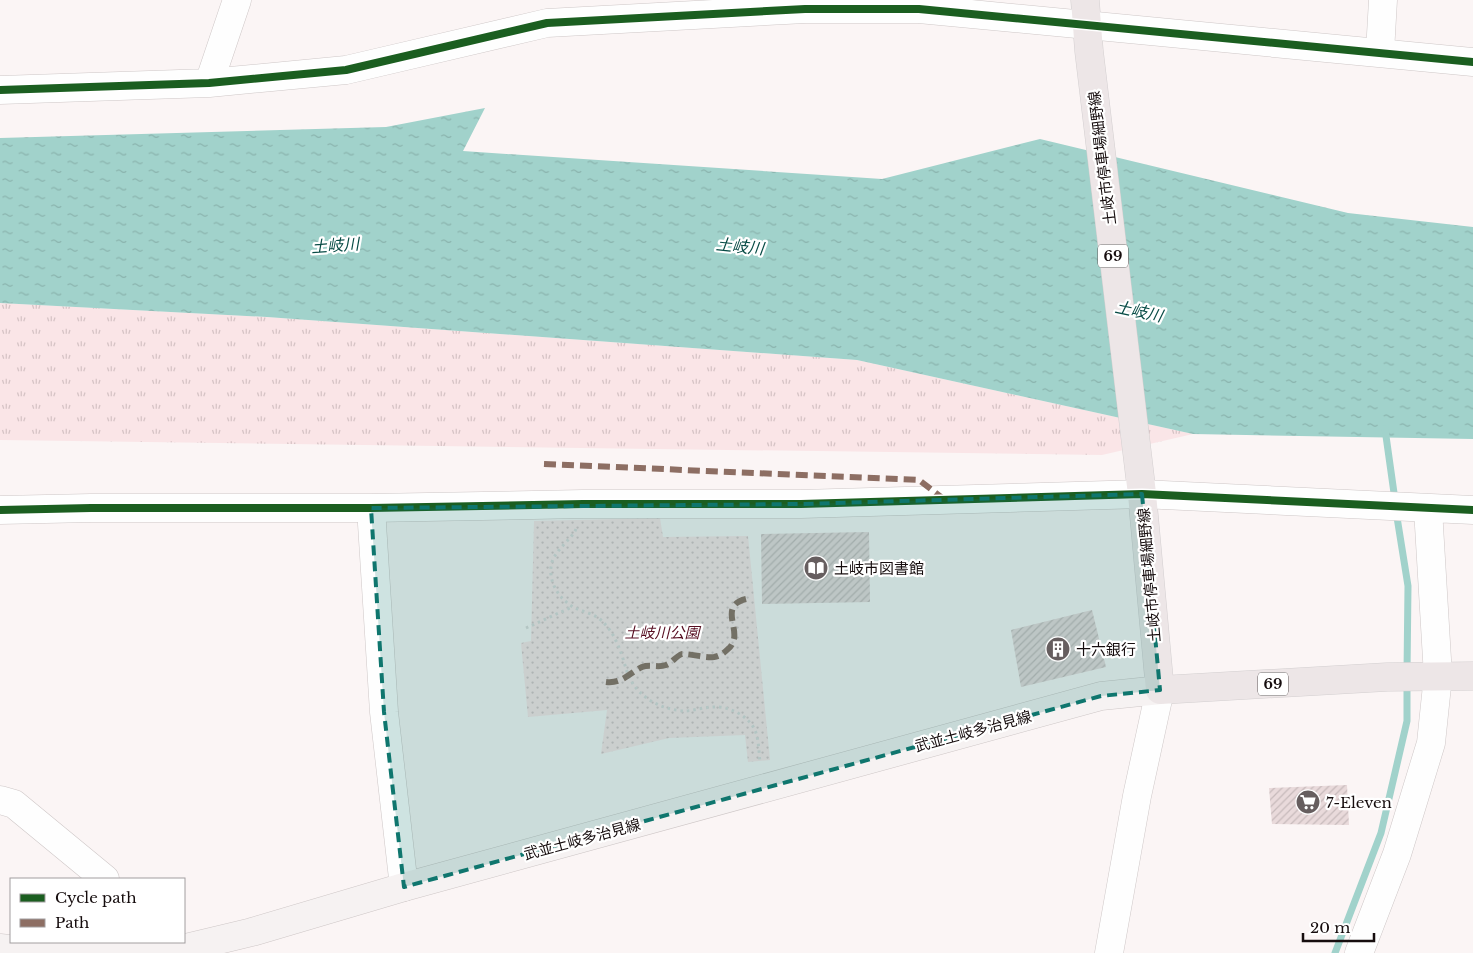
<svg xmlns="http://www.w3.org/2000/svg" width="1473" height="953" font-family="'Libre Baskerville','Noto Sans JP',serif">
<style>
.grass{fill:url(#grass-tufts)}
.park{fill:url(#park-dots)}
.water{fill:url(#water-ripples)}
.lines{fill:none;stroke-linecap:round;stroke-linejoin:round}
.stream{stroke:#a1d2cb;stroke-width:7}
.building{fill:url(#building-hatch)}
.minor-casing{stroke:#cec7c7;stroke-width:29}
.tertiary-casing{stroke:#cec7c7;stroke-width:29}
.secondary-casing{stroke:#cec7c7;stroke-width:29}
.primary-casing{stroke:#d3cfd0;stroke-width:29}
.path{stroke:#dcd9d9;stroke-width:3;stroke-dasharray:2.5 4;stroke-linecap:butt}
.minor{stroke:#fefefe;stroke-width:28}
.tertiary{stroke:#fefefe;stroke-width:28}
.secondary{stroke:#f6f2f2;stroke-width:28}
.primary{stroke:#ede6e7;stroke-width:28}
.quiet{stroke:#8d6e63;stroke-width:6;stroke-dasharray:12 6;stroke-linecap:butt}
.cycleway-casing{stroke:#fff;stroke-width:11}
.cycleway{stroke:#1b5e20;stroke-width:8}
.marked{fill:#0f766e;fill-opacity:0.2;stroke:#0f766e;stroke-width:4;stroke-dasharray:10 6;stroke-linejoin:round}
.labels{text-anchor:middle;dominant-baseline:central;stroke-width:4.5;stroke-linejoin:round;paint-order:stroke}
.shield{fill:#fff;stroke:#5c5656;stroke-width:1}
.shield-label{font-size:14px;font-weight:bold;fill:#160d0e}
.street-label{font-size:15px;fill:#160d0e;stroke:#fff}
.poi-label{font-size:15px;fill:#160d0e;stroke:#fff;text-anchor:start}
.park-label{font-size:15px;font-style:italic;fill:#570e21;stroke:#fff}
.water-label{font-size:16px;font-style:italic;fill:#074b45;stroke:#fff}
</style>
<defs>
<pattern id="grass-tufts" width="24" height="20" patternUnits="userSpaceOnUse" patternTransform="scale(1.25)"><rect width="24" height="20" fill="#fae5e7"/><path d="M3 7l-1-3M5 7V3M7 7l1-3M15 17l-1-3M17 17v-4M19 17l1-3" fill="none" stroke="#d6c3c5"/></pattern>
<pattern id="park-dots" width="8" height="8" patternUnits="userSpaceOnUse" patternTransform="scale(1.25)"><rect width="8" height="8" fill="#fae5e7"/><path d="M2 2h.1M6 6h.1" fill="none" stroke="#d6c3c5" stroke-width="1.8" stroke-linecap="round"/></pattern>
<pattern id="water-ripples" width="26" height="14" patternUnits="userSpaceOnUse" patternTransform="scale(1.25)"><rect width="26" height="14" fill="#a1d2cb"/><path d="M2 4q2-2 4 0t4 0M15 11q2-2 4 0t4 0" fill="none" stroke="#8ab3ad"/></pattern>
<pattern id="building-hatch" width="6" height="6" patternUnits="userSpaceOnUse" patternTransform="scale(1.25)"><rect width="6" height="6" fill="#e9dadb"/><path d="M-1 1l2-2M0 6l6-6M5 7l2-2" fill="none" stroke="#c7babb"/></pattern>
</defs>
<rect width="100%" height="100%" fill="#fbf5f5"/>
<path class="grass" d="M 0,303 L 267,317 L 857,360 L 1193,434 L 1102,455 L 0,440 Z"/>
<path class="park" d="M 660,518 L 663,537 L 748,536 L 770,760 L 748,762 L 745,735 L 669,738 L 601,754 L 607,710 L 528,717 L 521,643 L 531,641 L 534,521 Z"/>
<path class="water" d="M 485,108 L 463,151 L 882,179 L 1040,139 L 1348,213 L 1473,227 L 1473,439 L 1193,434 L 857,360 L 267,317 L 0,303 L 0,138 L 386,127 Z"/>
<g class="lines">
<path class="stream" d="M 1385,429 L 1395,500
M 1396,511 L 1408,586 L 1407,672
M 1335,953 L 1381,833 L 1407,721 L 1407,682"/>
</g>
<path class="building" d="M 869,532 L 870,602 L 762,604 L 761,534 Z
M 1092,610 L 1106,667 L 1021,687 L 1011,630 Z
M 1347,785 L 1349,825 L 1272,824 L 1269,788 Z"/>
<g class="lines">
<defs>
<path id="minor" d="M 1380,52 L 1383,0
M 209,83 L 237,0
M 0,90 L 209,83 L 346,70 L 547,23 L 805,9 L 919,9 L 1473,62
M 371,508 L 384,712 L 404,887
M 0,510 L 91,508 L 371,508 L 583,504 L 801,504 L 1142,494 L 1473,510
M 0,800 L 14,804 L 105,879
M 1359,953 L 1397,854 L 1431,743 L 1438,676 L 1428,509"/>
<path id="tertiary" d="M 1109,953 L 1137,796 L 1160,690"/>
<path id="secondary" d="M 0,948 L 27,951 L 185,948 L 252,932 L 404,887 L 1101,696 L 1160,690"/>
<path id="primary" d="M 1085,0 L 1089,51 L 1142,494 L 1160,690 L 1387,677 L 1473,676"/>
</defs>
<use href="#minor" class="minor-casing"/>
<use href="#tertiary" class="tertiary-casing"/>
<use href="#secondary" class="secondary-casing"/>
<use href="#primary" class="primary-casing"/>
<path class="path" d="M 576,529 C 571,540 557,548 552,562 C 547,580 558,598 573,607 C 583,612 596,614 603,622 C 608,627 613,634 616,641 C 628,664 623,681 648,699 C 658,706 671,710 684,711 C 693,711 704,707 714,707 C 730,706 751,717 756,733 C 759,742 759,754 760,763
M 526,628 L 572,607"/>
<use href="#minor" class="minor"/>
<use href="#tertiary" class="tertiary"/>
<use href="#secondary" class="secondary"/>
<use href="#primary" class="primary"/>
<path class="quiet" d="M 544,464 L 919,480 L 945,500
M 606,682 C 622,684 629,673 642,667 C 650,664 658,668 666,665 C 672,663 676,656 682,654 C 693,654 704,658 714,657 C 720,656 724,653 728,649 C 731,647 733,643 734,639 C 737,625 721,605 746,599"/>
<defs>
<path id="cycleway" d="M 0,90 L 209,83 L 346,70 L 547,23 L 805,9 L 919,9 L 1473,62
M 0,510 L 91,508 L 371,508 L 583,504 L 801,504 L 1142,494 L 1473,510"/>
</defs>
<use href="#cycleway" class="cycleway-casing"/>
<use href="#cycleway" class="cycleway"/>
</g>
<path class="marked" d="M 1142,494 L 1160,690 L 1101,696 L 404,887 L 384,712 L 371,508 L 801,504 Z"/>
<defs>
<symbol id="library-disc" viewBox="-11 -11 22 22"><circle r="9.5" fill="#665e5f" stroke="#fff"/><path d="M-6-4Q-3-5.5-.7-3.5V5Q-3 3-6 4ZM6-4Q3-5.5 .7-3.5V5Q3 3 6 4Z" fill="#fff"/></symbol>
<symbol id="building-disc" viewBox="-11 -11 22 22"><circle r="9.5" fill="#665e5f" stroke="#fff"/><path d="M-4-6H4V6H1V3H-1V6H-4ZM-2.5-4.3h1.7v1.8h-1.7ZM.8-4.3h1.7v1.8H.8ZM-2.5-1h1.7V.8h-1.7ZM.8-1h1.7V.8H.8Z" fill="#fff"/></symbol>
<symbol id="supermarket-disc" viewBox="-11 -11 22 22"><circle r="9.5" fill="#665e5f" stroke="#fff"/><path d="M-6-5.5h2.5l.6 2H6L4.5 2H-2.5L-4.4-4H-6ZM-1.5 3.2a1.3 1.3 0 1 0 .1 0ZM3 3.2a1.3 1.3 0 1 0 .1 0Z" fill="#fff"/></symbol>
</defs>
<g fill-rule="evenodd">
<use href="#library-disc" x="802" y="554" width="28" height="28"/>
<use href="#building-disc" x="1044" y="635" width="28" height="28"/>
<use href="#supermarket-disc" x="1294" y="788" width="28" height="28"/>
</g>
<g class="labels">
<g class="shield">
<rect x="1098" y="244.5" width="30" height="23" rx="4"/>
<rect x="1258" y="672.5" width="30" height="23" rx="4"/>
</g>
<g class="shield-label">
<text x="1113" y="256">69</text>
<text x="1273" y="684">69</text>
</g>
<g class="street-label">
<text transform="translate(1102 158) rotate(-97)">土岐市停車場細野線</text>
<text transform="translate(1149 575) rotate(-95)">土岐市停車場細野線</text>
<text transform="translate(973 731) rotate(-15)">武並土岐多治見線</text>
<text transform="translate(582 839) rotate(-15)">武並土岐多治見線</text>
</g>
<g class="poi-label">
<text x="834" y="568">土岐市図書館</text>
<text x="1076" y="649">十六銀行</text>
<text x="1326" y="802">7-Eleven</text>
</g>
<g class="park-label">
<text x="662" y="632">土岐川公園</text>
</g>
<g class="water-label">
<text transform="translate(335 245) rotate(-4)">土岐川</text>
<text transform="translate(740 246) rotate(6)">土岐川</text>
<text transform="translate(1139 311) rotate(12)">土岐川</text>
</g>
</g>
<rect x="10" y="878" width="175" height="65" fill="#ffffff" stroke="#a29e9f"/>
<rect x="20" y="894" width="25" height="8" fill="#1b5e20" stroke="#a29e9f"/>
<text x="55" y="903" font-size="15" fill="#160d0e">Cycle path</text>
<rect x="20" y="919" width="25" height="8" fill="#8d6e63" stroke="#a29e9f"/>
<text x="55" y="928" font-size="15" fill="#160d0e">Path</text>
<path d="M1303 933v8h71v-8" fill="none" stroke="#160d0e" stroke-width="2.5"/>
<text x="1310" y="933" font-size="15" fill="#160d0e" stroke="#ffffff" stroke-width="4" paint-order="stroke">20 m</text>
</svg>
